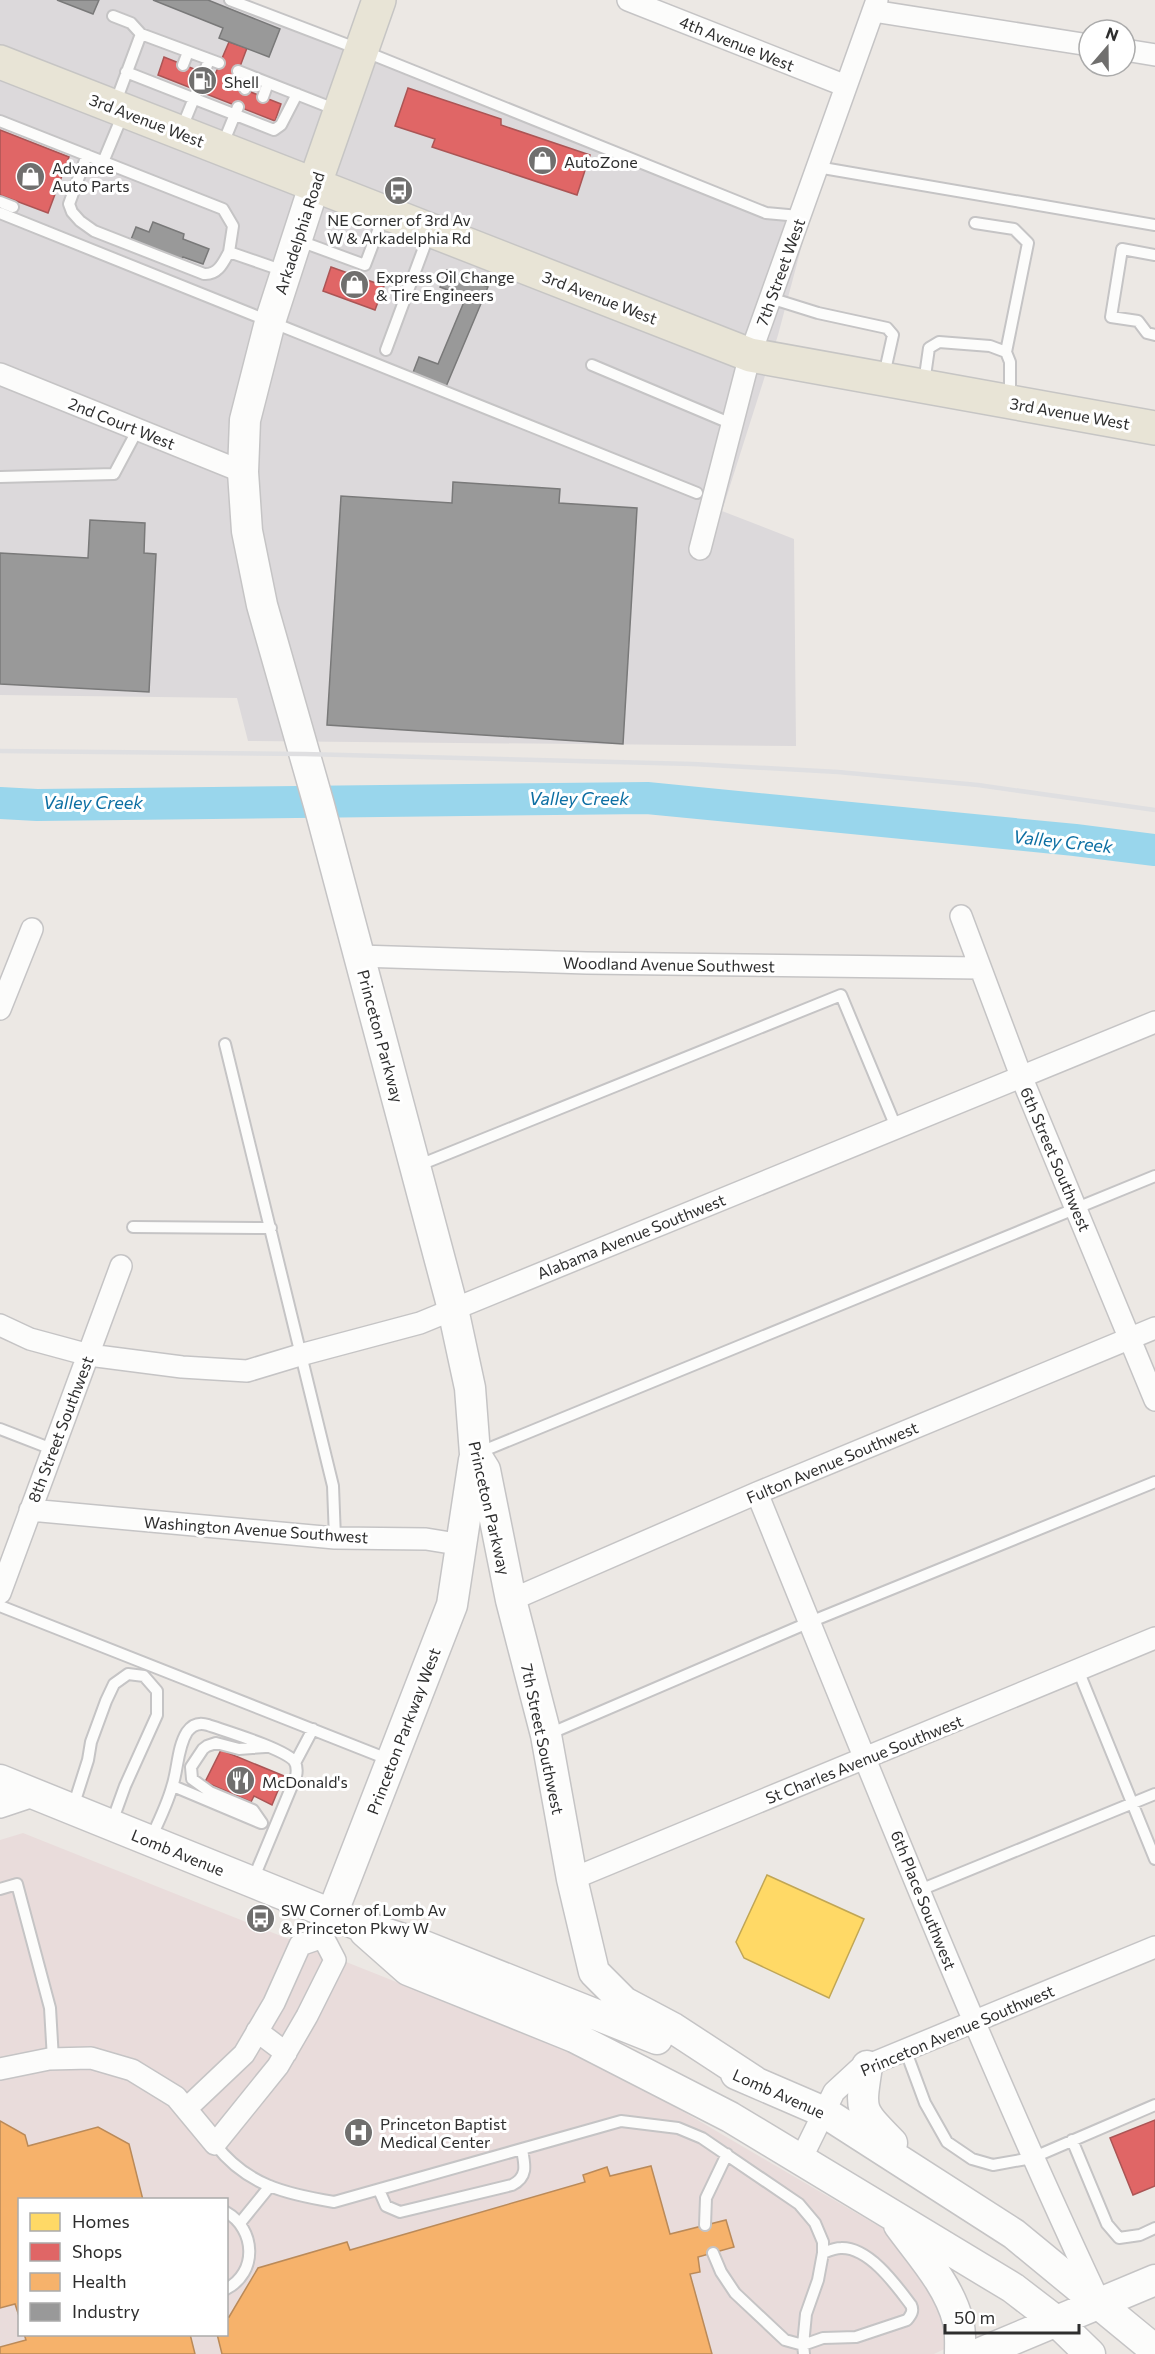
<svg xmlns="http://www.w3.org/2000/svg" width="1155" height="2354" font-family="Commissioner,sans-serif">
<style>
.industrial{fill:#dcd9db}
.medical{fill:#e9dcdb;fill-rule:evenodd}
.homes{fill:#ffd966;stroke:#c0a655;stroke-width:1.5}
.shops{fill:#e06666;stroke:#ab5555;stroke-width:1.5}
.health{fill:#f6b26b;stroke:#ba8a59;stroke-width:1.5}
.industry{fill:#999;stroke:#797979;stroke-width:1.5}
.lines{fill:none;stroke-linecap:round;stroke-linejoin:round}
.river{stroke:#99d6ec;stroke-width:32}
.lane-casing{stroke:#c5c4c5;stroke-width:14}
.street-casing{stroke:#c5c4c5;stroke-width:24}
.secondary-casing{stroke:#c5c4c5;stroke-width:33}
.primary-casing{stroke:#c6c5c4;stroke-width:36}
.lane{stroke:#fcfcfb;stroke-width:10}
.street{stroke:#fcfcfb;stroke-width:21}
.secondary{stroke:#fcfcfb;stroke-width:30}
.primary{stroke:#e8e4d6;stroke-width:33}
.rail{stroke:#dfdfe1;stroke-width:4.5}
.labels{text-anchor:middle;dominant-baseline:central;stroke-width:6;stroke-linejoin:round;paint-order:stroke}
.street-label{font-size:16px;fill:#2e2e2e;stroke:#fff}
.poi-label{font-size:16px;fill:#2e2e2e;stroke:#fff;text-anchor:start}
.water-label{font-size:18px;font-style:italic;fill:#0d6fa3;stroke:#fff}
</style>
<rect width="100%" height="100%" fill="#ece8e4"/>
<path class="industrial" d="M 0,0 L 227,0 L 807,226 L 778,335 L 722,511 L 794,539 L 796,746 L 248,741 L 237,698 L 0,695 Z"/>
<path class="medical" d="M 23,1833 L 602,2064 L 933,2258 L 965,2339 L 934,2354 L 0,2354 L 0,1840 ZM 20,2200 L 226,2200 L 226,2334 L 20,2334 Z"/>
<path class="homes" d="M 767,1875 L 864,1919 L 829,1998 L 744,1958 L 736,1942 Z"/>
<path class="shops" d="M 229,42 L 247,48 L 233,85 L 281,104 L 275,121 L 158,75 L 164,57 L 214,77 Z
M 408,88 L 501,119 L 501,125 L 590,155 L 577,195 L 432,147 L 435,139 L 395,126 Z
M 0,130 L 69,157 L 48,213 L 0,195 Z
M 331,267 L 384,286 L 375,310 L 323,291 Z
M 221,1750 L 284,1776 L 272,1805 L 254,1796 L 251,1802 L 205,1782 Z
M 1155,2120 L 1155,2186 L 1133,2195 L 1110,2138 Z"/>
<path class="health" d="M 0,2121 L 25,2135 L 28,2146 L 98,2127 L 129,2144 L 143,2200 L 20,2200 L 20,2319 L 15,2304 L 0,2308 Z
M 651,2166 L 670,2234 L 726,2220 L 734,2247 L 698,2257 L 700,2272 L 690,2274 L 712,2354 L 222,2354 L 217,2334 L 226,2334 L 226,2316 L 229,2317 L 258,2268 L 347,2242 L 350,2250 L 585,2182 L 583,2175 L 607,2167 L 610,2176 Z
M 24,2334 L 190,2334 L 195,2354 L 0,2354 L 0,2347 L 26,2340 Z"/>
<path class="industry" d="M 57,0 L 99,0 L 93,14 Z
M 153,0 L 208,0 L 280,29 L 269,57 L 219,38 L 223,28 Z
M 153,222 L 184,234 L 183,239 L 209,249 L 203,264 L 183,257 L 181,262 L 130,242 L 136,227 L 149,232 Z
M 447,270 L 488,287 L 445,389 L 412,375 L 419,357 L 438,364 L 466,297 L 440,287 Z
M 453,482 L 560,489 L 559,503 L 637,508 L 623,744 L 327,725 L 341,496 L 452,503 Z
M 90,520 L 145,523 L 144,553 L 156,554 L 149,692 L 0,684 L 0,553 L 88,558 Z"/>
<g class="lines">
<path class="river" d="M 0,803 L 37,805 L 647,798 L 1075,840 L 1155,850"/>
<defs>
<path id="lane" d="M 230,0 L 361,50 L 766,213 L 799,216
M 113,16 L 131,23 L 141,34
M 183,65 L 188,52
M 238,71 L 337,110
M 126,72 L 274,130 L 281,125 L 297,94
M 204,73 L 209,60
M 245,89 L 250,76
M 263,97 L 268,83
M 115,104 L 141,34 L 219,63
M 0,121 L 223,209 L 233,226 L 229,252 L 284,271
M 181,130 L 197,91
M 222,146 L 238,107
M 87,155 L 69,204 L 72,212 L 80,221 L 94,231 L 204,274 C 218,275 223,263 229,252
M 103,162 L 123,114
M 817,167 L 1155,225
M 0,202 L 13,207
M 0,213 L 697,493
M 975,223 L 1014,229 L 1028,243 L 1006,352
M 297,240 L 365,265 L 384,215
M 1155,255 L 1122,249 L 1111,317 L 1138,321 L 1147,333 L 1155,335
M 770,298 L 818,313 L 887,328 L 893,335 L 884,375
M 386,350 L 429,234
M 592,365 L 732,424
M 924,383 L 929,348 L 939,342 L 990,346 L 1006,352 L 1010,362 L 1010,400
M 0,477 L 114,474 L 138,429
M 225,1044 L 333,1486 L 335,1538
M 417,1166 L 841,995 L 896,1127
M 133,1227 L 271,1228
M 0,1429 L 52,1449
M 478,1453 L 1155,1176
M 0,1606 L 390,1760
M 1078,1670 L 1155,1859
M 549,1734 L 810,1622 L 1155,1482
M 295,1763 L 313,1729
M 173,1786 L 261,1823
M 73,1807 L 88,1760 L 91,1742 L 106,1701 L 114,1684 L 128,1674 L 144,1676 L 157,1691 L 157,1715 L 125,1786 L 112,1822
M 262,1823 L 253,1810 L 210,1792 L 192,1779 L 191,1767 L 203,1749 L 207,1746 L 216,1743 L 239,1749 L 265,1747
M 150,1840 C 158,1823 167,1805 172,1787 C 178,1770 177,1748 187,1732 C 192,1725 199,1722 208,1725 C 225,1731 286,1749 295,1762 C 297,1767 297,1772 296,1776 L 252,1882
M 0,1889 L 17,1884 L 50,2008 L 53,2059
M 920,1890 L 1155,1794
M 905,2049 L 925,2103 L 947,2142 L 972,2159 L 993,2165 L 1032,2158 L 1155,2105
M 1072,2140 L 1107,2224 L 1119,2238 L 1140,2235 L 1155,2228
M 215,2144 C 246,2185 286,2194 334,2202 L 621,2121 L 678,2128 L 702,2138 L 799,2204 L 815,2223 L 823,2242 L 823,2253 L 818,2280 L 806,2314 L 803,2345 L 804,2354
M 379,2190 L 386,2206 L 400,2212 L 512,2185 C 528,2177 525,2165 522,2150
M 226,2212 C 256,2229 258,2273 226,2289
M 240,2223 L 270,2186
M 705,2225 L 706,2198 L 727,2154
M 713,2253 L 721,2272 L 735,2293 L 785,2340 L 803,2345 L 823,2338 L 856,2337 L 907,2320 C 911,2315 914,2311 911,2305 C 896,2285 869,2247 841,2248 C 835,2248 828,2251 823,2253"/>
<path id="street" d="M 628,0 L 846,86
M 873,11 L 1089,45
M 1125,50 L 1155,55
M 0,374 L 243,472
M 700,549 L 750,355 L 877,0
M 961,916 L 1021,1076 L 1155,1400
M 359,956 L 587,963 L 979,968
M 0,1009 L 32,929
M 0,1325 L 30,1339 L 89,1355 L 182,1367 L 247,1371 L 300,1355 L 420,1323 L 1155,1022
M 757,1493 C 867,1763 974,2035 1098,2299
M 30,1510 L 335,1538 L 426,1539 L 463,1545
M 0,1593 L 121,1266
M 511,1600 L 757,1493 L 1155,1328
M 0,1807 L 36,1795
M 572,1879 L 1155,1638
M 257,2031 L 286,2053
M 0,2069 L 49,2059 L 91,2058 L 132,2070 L 176,2097 L 215,2144 L 278,2066 L 307,2016 L 335,1960 L 323,1937 L 332,1914
M 186,2109 L 244,2054 L 274,2003 L 300,1945 L 323,1937
M 801,2159 L 834,2092 L 859,2069 L 1155,1947"/>
<path id="secondary" d="M 314,186 L 270,322 L 245,420 L 243,472 L 247,531 L 262,605 L 319,805 L 453,1309 L 470,1388 L 475,1454 L 485,1470 L 511,1600 L 546,1735 L 572,1879 L 594,1972 L 624,2002 L 673,2028 L 754,2081
M 0,1780 L 356,1924 L 419,1944 L 657,2039
M 332,1914 L 452,1605 L 474,1460
M 365,1932 L 408,1970 L 574,2037 L 730,2117 L 1013,2288 L 1056,2321 L 1090,2354
M 867,2066 C 860,2112 859,2109 892,2143
M 736,2074 L 824,2112 L 1014,2234 L 1155,2350
M 899,2225 C 920,2254 949,2285 958,2321 C 961,2331 960,2344 960,2354
M 978,2354 L 1155,2280"/>
<path id="primary" d="M 0,62 L 750,355 L 1155,428
M 314,186 L 379,0"/>
</defs>
<use href="#lane" class="lane-casing"/>
<use href="#street" class="street-casing"/>
<use href="#secondary" class="secondary-casing"/>
<use href="#primary" class="primary-casing"/>
<use href="#lane" class="lane"/>
<use href="#street" class="street"/>
<use href="#secondary" class="secondary"/>
<use href="#primary" class="primary"/>
<path class="rail" d="M 0,751 L 304,754 L 693,764 L 838,772 L 978,785 L 1155,810"/>
</g>
<defs>
<symbol id="fuel-disc" viewBox="-11 -11 22 22"><circle r="9.5" fill="#706f6e" stroke="#fff"/><path d="M-5.5-6h7V0h2V4h1.3V-2.5L3-4.5l.8-.8L6-3V5H2.5V1h-1V6h-7ZM-4.2-4.7v3.2H.2V-4.7Z" fill="#fff"/></symbol>
<symbol id="shop-disc" viewBox="-11 -11 22 22"><circle r="9.5" fill="#706f6e" stroke="#fff"/><path d="M-5-2.5h2.3a2.7 3.5 0 0 1 5.4 0H5L5.5 6h-11ZM-1.5-2.5h3a1.5 2.3 0 0 0-3 0Z" fill="#fff"/></symbol>
<symbol id="bus-disc" viewBox="-11 -11 22 22"><circle r="9.5" fill="#706f6e" stroke="#fff"/><path d="M-5-6H5V4H4V6H2V4H-2V6H-4V4H-5ZM-3.5-4V0h7V-4ZM-3.5 1.2v1.5H-2V1.2ZM2 1.2v1.5H3.5V1.2Z" fill="#fff"/></symbol>
<symbol id="restaurant-disc" viewBox="-11 -11 22 22"><circle r="9.5" fill="#706f6e" stroke="#fff"/><path d="M-5-6h1v4h1v-4h1v4h1v-4h1v5L-1.5 .5V6h-2V.5L-5-1ZM5-6V6H3V1.5H1.5Q1.5-4 5-6Z" fill="#fff"/></symbol>
<symbol id="hospital-disc" viewBox="-11 -11 22 22"><circle r="9.5" fill="#706f6e" stroke="#fff"/><path d="M-5-5h3v3.5h4V-5h3V5h-3V1.5h-4V5h-3Z" fill="#fff"/></symbol>
</defs>
<g fill-rule="evenodd">
<use href="#fuel-disc" x="186" y="64" width="33" height="33"/>
<use href="#shop-disc" x="526" y="144" width="33" height="33"/>
<use href="#shop-disc" x="14" y="160" width="33" height="33"/>
<use href="#bus-disc" x="382" y="174" width="33" height="33"/>
<use href="#shop-disc" x="338" y="268" width="33" height="33"/>
<use href="#restaurant-disc" x="224" y="1764" width="33" height="33"/>
<use href="#bus-disc" x="244" y="1902" width="33" height="33"/>
<use href="#hospital-disc" x="342" y="2116" width="33" height="33"/>
</g>
<g class="labels">
<g class="street-label">
<text transform="translate(737 43) rotate(22)">4th Avenue West</text>
<text transform="translate(147 120) rotate(21)">3rd Avenue West</text>
<text transform="translate(299 233) rotate(-72)">Arkadelphia Road</text>
<text transform="translate(780 272) rotate(-70)">7th Street West</text>
<text transform="translate(600 297) rotate(21)">3rd Avenue West</text>
<text transform="translate(1070 413) rotate(10)">3rd Avenue West</text>
<text transform="translate(122 423) rotate(22)">2nd Court West</text>
<text transform="translate(669 964) rotate(1)">Woodland Avenue Southwest</text>
<text transform="translate(381 1036) rotate(75)">Princeton Parkway</text>
<text transform="translate(1056 1159) rotate(67)">6th Street Southwest</text>
<text transform="translate(631 1236) rotate(-22)">Alabama Avenue Southwest</text>
<text transform="translate(60 1429) rotate(-69)">8th Street Southwest</text>
<text transform="translate(832 1462) rotate(-23)">Fulton Avenue Southwest</text>
<text transform="translate(490 1508) rotate(77)">Princeton Parkway</text>
<text transform="translate(256 1529) rotate(4)">Washington Avenue Southwest</text>
<text transform="translate(403 1731) rotate(-69)">Princeton Parkway West</text>
<text transform="translate(543 1739) rotate(78)">7th Street Southwest</text>
<text transform="translate(864 1759) rotate(-22)">St Charles Avenue Southwest</text>
<text transform="translate(178 1852) rotate(22)">Lomb Avenue</text>
<text transform="translate(924 1900) rotate(68)">6th Place Southwest</text>
<text transform="translate(957 2030) rotate(-23)">Princeton Avenue Southwest</text>
<text transform="translate(779 2093) rotate(24)">Lomb Avenue</text>
</g>
<g class="poi-label">
<text x="224" y="81">Shell</text>
<text x="564" y="161">AutoZone</text>
<text x="52" y="167">Advance<tspan x="52" dy="18">Auto Parts</tspan></text>
<text x="399" y="219" text-anchor="middle">NE Corner of 3rd Av<tspan x="399" dy="18">W &amp; Arkadelphia Rd</tspan></text>
<text x="376" y="276">Express Oil Change<tspan x="376" dy="18">&amp; Tire Engineers</tspan></text>
<text x="262" y="1781">McDonald's</text>
<text x="281" y="1909">SW Corner of Lomb Av<tspan x="281" dy="18">&amp; Princeton Pkwy W</tspan></text>
<text x="380" y="2123">Princeton Baptist<tspan x="380" dy="18">Medical Center</tspan></text>
</g>
<g class="water-label">
<text x="579" y="798">Valley Creek</text>
<text x="93" y="802">Valley Creek</text>
<text transform="translate(1063 841) rotate(6)">Valley Creek</text>
</g>
</g>
<rect x="18" y="2198" width="210" height="138" fill="#ffffff" stroke="#ababab" stroke-width="1.5"/>
<rect x="30" y="2213" width="30" height="18" fill="#ffd966" stroke="#ababab" stroke-width="1.5"/>
<text x="72" y="2228" font-size="18" fill="#2e2e2e">Homes</text>
<rect x="30" y="2243" width="30" height="18" fill="#e06666" stroke="#ababab" stroke-width="1.5"/>
<text x="72" y="2258" font-size="18" fill="#2e2e2e">Shops</text>
<rect x="30" y="2273" width="30" height="18" fill="#f6b26b" stroke="#ababab" stroke-width="1.5"/>
<text x="72" y="2288" font-size="18" fill="#2e2e2e">Health</text>
<rect x="30" y="2303" width="30" height="18" fill="#999999" stroke="#ababab" stroke-width="1.5"/>
<text x="72" y="2318" font-size="18" fill="#2e2e2e">Industry</text>
<g transform="translate(1107 48) rotate(20)"><circle r="28" fill="#ffffff" stroke="#ababab" stroke-width="1.5"/>
<path d="M0-4.5L10 22L0 15L-10 22Z" fill="#706f6e"/>
<text y="-9" font-size="16" font-weight="bold" text-anchor="middle" fill="#2e2e2e">N</text>
</g>
<path d="M945 2324v9h134v-9" fill="none" stroke="#2e2e2e" stroke-width="3"/>
<text x="954" y="2324" font-size="18" fill="#2e2e2e" stroke="#ffffff" stroke-width="4.5" paint-order="stroke">50 m</text>
</svg>
